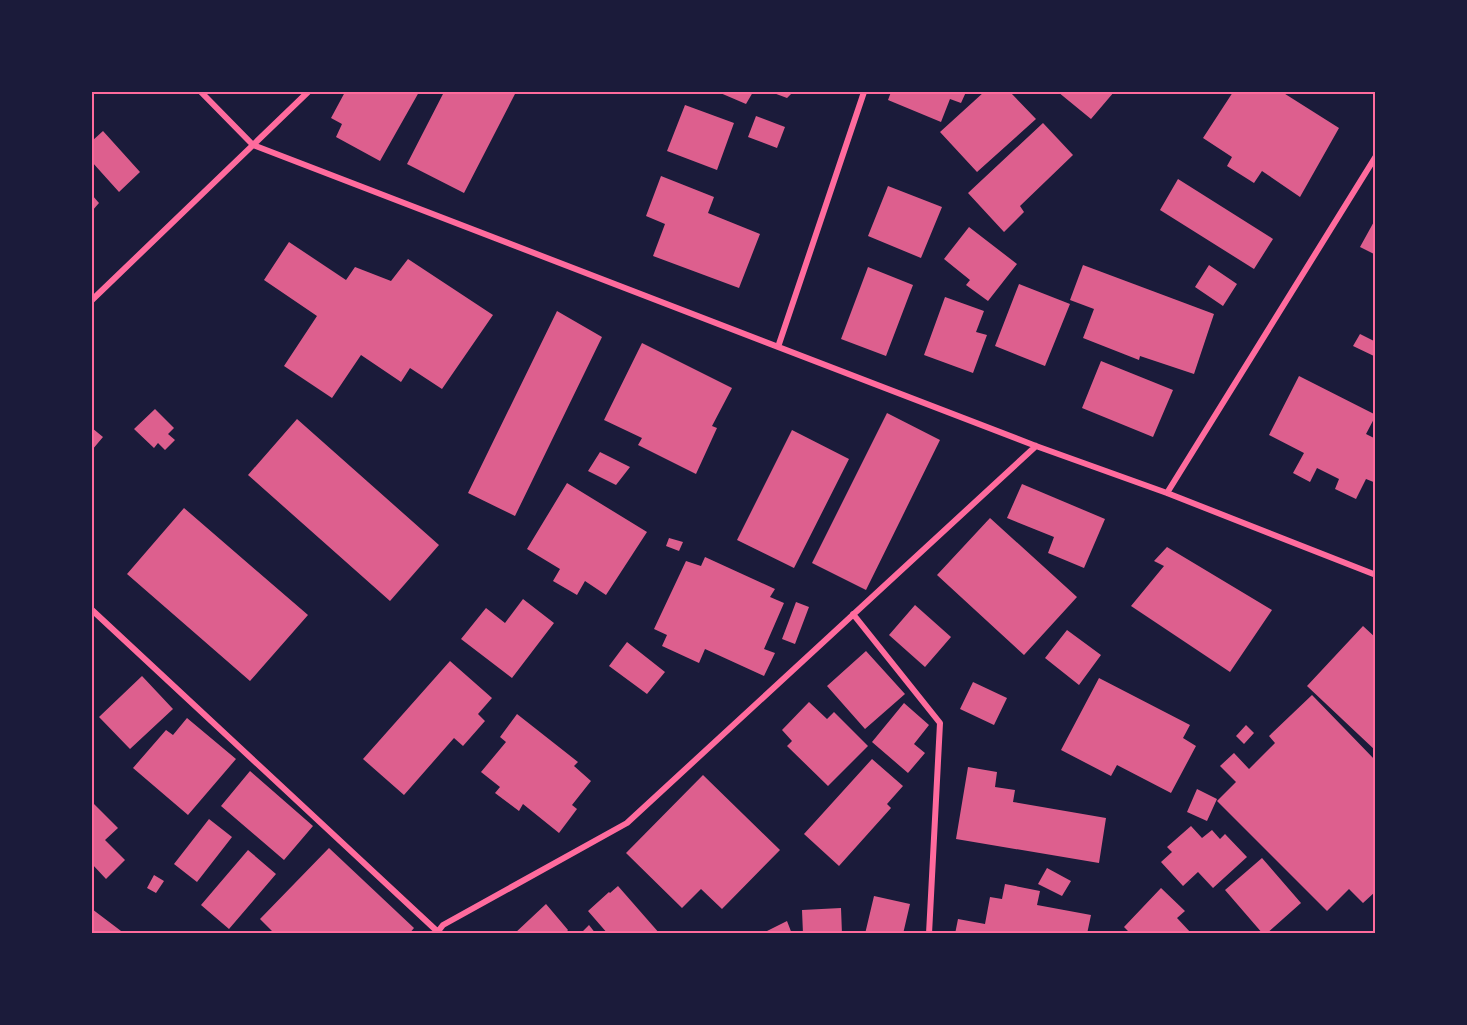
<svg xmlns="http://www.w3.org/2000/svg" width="1467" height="1025" font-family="'Titillium Web',sans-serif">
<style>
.building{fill:#dd5f8e}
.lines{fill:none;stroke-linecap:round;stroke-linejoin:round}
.minor{stroke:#ff6b9d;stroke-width:6}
.neatline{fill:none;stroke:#ff6b9d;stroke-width:2}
</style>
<rect width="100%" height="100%" fill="#1b1b3a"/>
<path class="building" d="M 345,92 L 419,92 L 380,161 L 336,137 L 342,124 L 331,118 Z
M 444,92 L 516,92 L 464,193 L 407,164 Z
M 718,92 L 753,92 L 746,104 Z
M 771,92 L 793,92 L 787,98 Z
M 891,92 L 966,92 L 961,103 L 950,99 L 941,122 L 888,100 Z
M 984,92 L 1010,92 L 1036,119 L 977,172 L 940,132 Z
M 1058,92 L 1114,92 L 1091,119 Z
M 1233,92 L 1282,92 L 1339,128 L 1300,197 L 1262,171 L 1254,183 L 1227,166 L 1232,157 L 1203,138 Z
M 685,105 L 734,123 L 717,170 L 667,151 Z
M 756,116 L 785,127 L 777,148 L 748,137 Z
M 1043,123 L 1073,155 L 1020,206 L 1024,212 L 1004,232 L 968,193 Z
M 103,131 L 140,172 L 119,192 L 92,162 L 92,141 Z
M 661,176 L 714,197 L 708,213 L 760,234 L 739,288 L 653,256 L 665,224 L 646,216 Z
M 1178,179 L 1273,239 L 1254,269 L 1160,210 Z
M 888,186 L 942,207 L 921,258 L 868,236 Z
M 92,195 L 99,203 L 92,211 Z
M 1376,218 L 1376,255 L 1360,247 Z
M 969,227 L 1017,264 L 988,301 L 966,285 L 970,280 L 944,259 Z
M 289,242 L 346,280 L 355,267 L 391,281 L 408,259 L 493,315 L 442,389 L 410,368 L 401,382 L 361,355 L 332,398 L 284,366 L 317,316 L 264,280 Z
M 1083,265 L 1214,314 L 1194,374 L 1140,356 L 1139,360 L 1083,338 L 1094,309 L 1070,300 Z
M 1209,265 L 1237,284 L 1223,306 L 1195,287 Z
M 868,267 L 913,285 L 886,356 L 841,339 Z
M 1019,284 L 1070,304 L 1045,366 L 995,346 Z
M 945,297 L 984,311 L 976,332 L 987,335 L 973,373 L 924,355 Z
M 557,311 L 602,337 L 515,516 L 468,493 Z
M 1360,334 L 1376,342 L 1376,357 L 1353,346 Z
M 642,343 L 732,388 L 712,426 L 717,428 L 696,474 L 638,445 L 642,438 L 604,420 Z
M 1101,361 L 1173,390 L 1153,437 L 1082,408 Z
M 1299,376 L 1376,415 L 1366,434 L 1376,439 L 1376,483 L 1366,479 L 1356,499 L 1335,489 L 1339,479 L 1317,468 L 1310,482 L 1293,473 L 1304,453 L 1269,435 Z
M 155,409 L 174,428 L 168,434 L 175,440 L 165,450 L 158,443 L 154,448 L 134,429 Z
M 887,413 L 940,440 L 866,590 L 812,563 Z
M 297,419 L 439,545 L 390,601 L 248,475 Z
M 92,428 L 103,437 L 92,450 Z
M 792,430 L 849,459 L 794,568 L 737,540 Z
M 600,452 L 630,467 L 616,485 L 588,471 Z
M 567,483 L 647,532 L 606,595 L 585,581 L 577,595 L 553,581 L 560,569 L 527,549 Z
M 1022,484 L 1105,519 L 1084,568 L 1048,553 L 1054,537 L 1007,518 Z
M 184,508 L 308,615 L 250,681 L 127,574 Z
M 990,518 L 1077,597 L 1024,655 L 937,575 Z
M 669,538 L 683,542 L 679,551 L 666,546 Z
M 1167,547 L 1272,610 L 1230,672 L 1131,606 L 1164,566 L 1154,561 Z
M 705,557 L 775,589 L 770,597 L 784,603 L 764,649 L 775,653 L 764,676 L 705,649 L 699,663 L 662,646 L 667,635 L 654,629 L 686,561 L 701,566 Z
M 523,599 L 554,623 L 512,678 L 461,639 L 486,608 L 505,623 Z
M 796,602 L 809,607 L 795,644 L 782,639 Z
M 915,605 L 951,637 L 925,667 L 889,635 Z
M 1363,626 L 1376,638 L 1376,751 L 1307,686 Z
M 1067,630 L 1101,655 L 1079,685 L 1045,658 Z
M 627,642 L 665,672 L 647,694 L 609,666 Z
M 866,651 L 905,694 L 865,729 L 827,686 Z
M 450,661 L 492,698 L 478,714 L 485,721 L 463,746 L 454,738 L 404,795 L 363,759 Z
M 142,676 L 173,709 L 130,749 L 99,717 Z
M 1099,678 L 1190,725 L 1183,738 L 1196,746 L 1171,793 L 1117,765 L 1111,776 L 1061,750 Z
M 973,682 L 1007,698 L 994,725 L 960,709 Z
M 1312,695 L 1376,761 L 1376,891 L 1363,903 L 1349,889 L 1327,911 L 1217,801 L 1236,782 L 1220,766 L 1234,753 L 1249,769 L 1275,743 L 1269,736 Z
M 809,702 L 827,719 L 834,712 L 868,746 L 828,786 L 787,746 L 792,741 L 782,730 Z
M 904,703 L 929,725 L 914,744 L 925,753 L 908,773 L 872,742 Z
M 517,714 L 578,762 L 574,766 L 591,781 L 572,805 L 577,809 L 559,833 L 523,804 L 519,811 L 495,793 L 500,787 L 481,772 L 506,742 L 500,737 Z
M 187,718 L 236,759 L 188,815 L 133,768 L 166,730 L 173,735 Z
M 1246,725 L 1254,733 L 1244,744 L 1236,736 Z
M 872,759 L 903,786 L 887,804 L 891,808 L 839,866 L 804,834 Z
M 968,767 L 997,772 L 995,787 L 1015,790 L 1013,802 L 1106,818 L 1099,863 L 956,839 Z
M 250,771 L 313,826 L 284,860 L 221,806 Z
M 703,775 L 780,850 L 722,909 L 701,889 L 682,908 L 626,853 Z
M 1197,789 L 1217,799 L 1207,821 L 1187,812 Z
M 92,802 L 118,828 L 105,840 L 125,860 L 106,879 L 92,864 Z
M 209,819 L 232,837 L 197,882 L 174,864 Z
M 1191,826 L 1202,838 L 1212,830 L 1220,839 L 1225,834 L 1247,857 L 1213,888 L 1198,872 L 1183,886 L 1161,862 L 1172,852 L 1167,847 Z
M 329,848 L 414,928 L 409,934 L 307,934 L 305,932 L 303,934 L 275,934 L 260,919 Z
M 248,850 L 276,874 L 229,929 L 201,905 Z
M 1262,858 L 1301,903 L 1266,934 L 1263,934 L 1225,890 Z
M 1047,868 L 1071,881 L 1062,896 L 1038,884 Z
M 154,875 L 164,881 L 156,893 L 147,888 Z
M 1005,884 L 1040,891 L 1037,905 L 1091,915 L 1087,934 L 955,934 L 958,919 L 985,924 L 990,897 L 1002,899 Z
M 618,886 L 660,934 L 608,934 L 588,911 L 609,892 L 610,893 Z
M 1161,888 L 1185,911 L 1177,918 L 1192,934 L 1131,934 L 1124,927 Z
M 874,896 L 910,904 L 903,934 L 865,934 Z
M 546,904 L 568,930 L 565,934 L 514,934 Z
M 841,908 L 842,934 L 803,934 L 802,910 Z
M 92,909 L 125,934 L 92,934 Z
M 787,921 L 792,934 L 761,934 Z
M 589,925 L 596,934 L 580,934 Z"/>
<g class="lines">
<path class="minor" d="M 201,92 L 253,145 L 1036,446 L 1167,493 L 1376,575
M 92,300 L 308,92
M 778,347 L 864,92
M 1167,493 L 1376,156
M 92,610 L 438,932
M 853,614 L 940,723 L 929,934
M 436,934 L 443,925 L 627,823 L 1036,446"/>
</g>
<rect width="1467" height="1025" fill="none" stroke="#1b1b3a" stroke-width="186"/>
<rect x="93" y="93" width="1281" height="839" class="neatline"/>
</svg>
